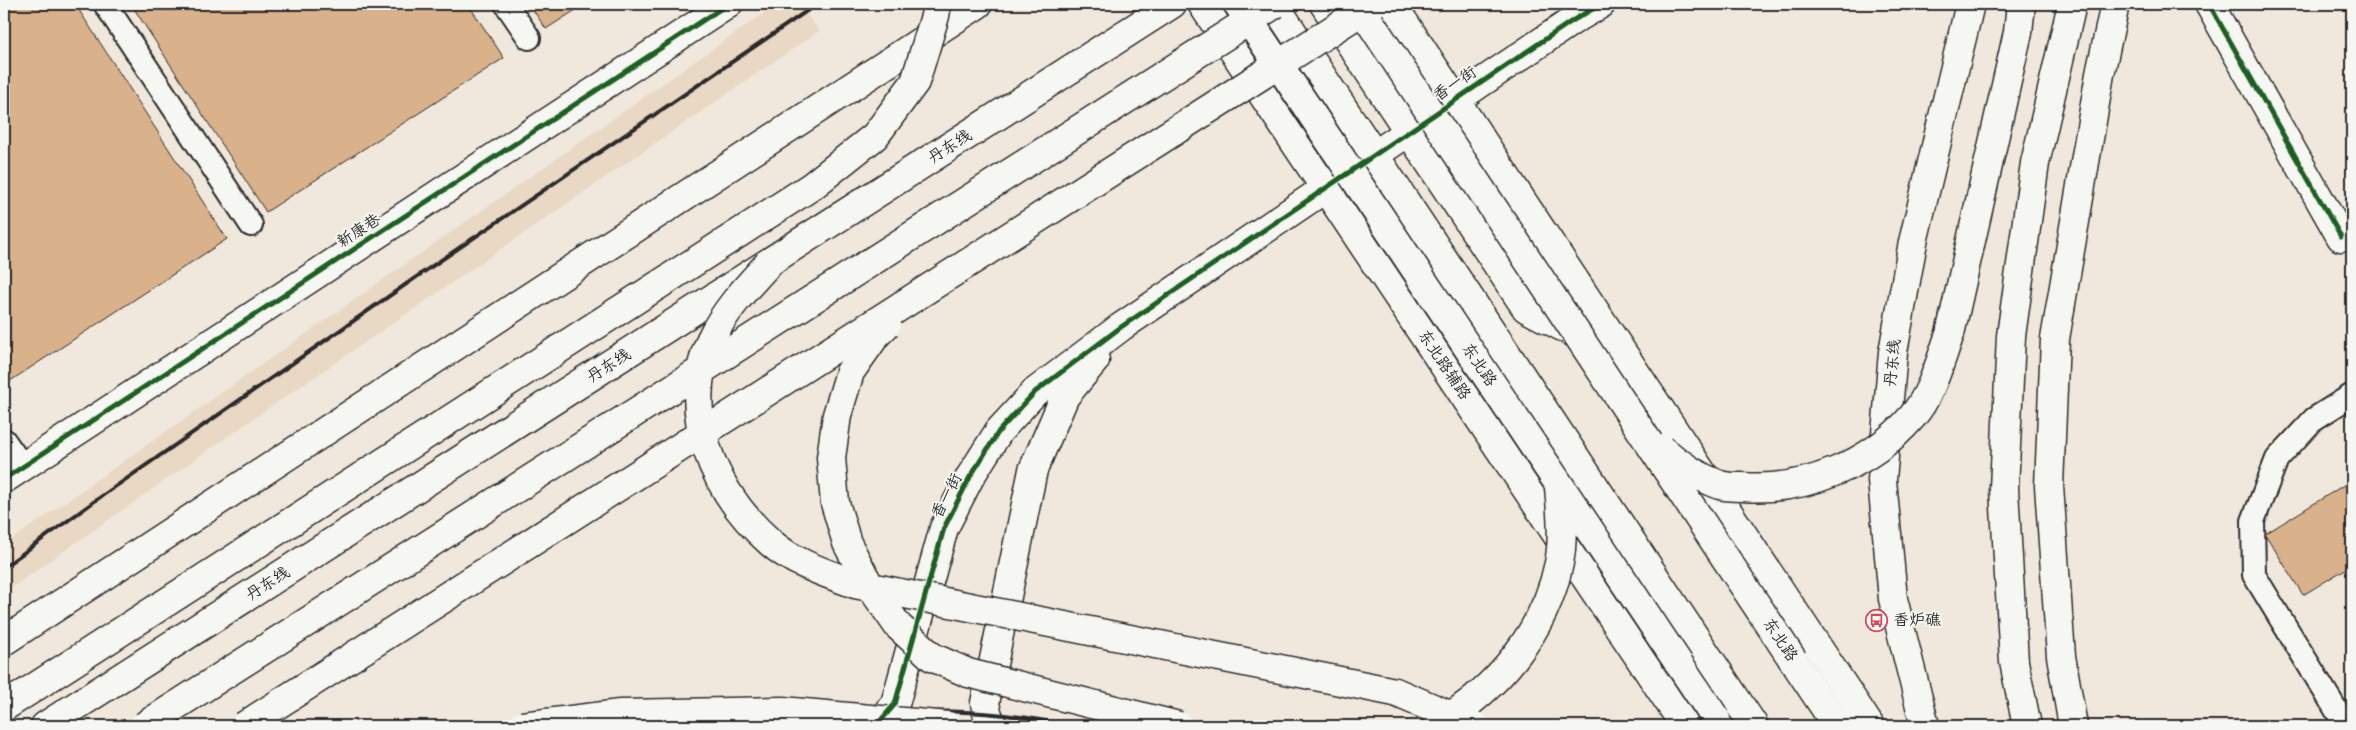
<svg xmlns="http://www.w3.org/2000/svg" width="2356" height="730" font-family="Kalam,'LXGW WenKai TC',sans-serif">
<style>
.built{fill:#e9d8c4}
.building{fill:#d9b18a;stroke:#2b2b2b}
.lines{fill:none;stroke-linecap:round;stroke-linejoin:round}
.lane-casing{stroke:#2b2b2b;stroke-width:26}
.street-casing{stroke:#2b2b2b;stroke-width:31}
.secondary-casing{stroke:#2b2b2b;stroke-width:31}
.primary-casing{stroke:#2b2b2b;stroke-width:31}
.highway-casing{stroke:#2b2b2b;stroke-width:31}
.lane{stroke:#f6f6f2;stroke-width:22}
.street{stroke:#f6f6f2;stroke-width:28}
.secondary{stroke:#f6f6f2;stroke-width:28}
.primary{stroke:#f6f6f2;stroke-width:28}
.highway{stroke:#f6f6f2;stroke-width:28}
.rail{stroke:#2b2b2b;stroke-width:4}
.highway-bridge-casing{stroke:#2b2b2b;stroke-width:31;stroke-linecap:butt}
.highway-bridge{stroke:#f6f6f2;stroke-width:28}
.cycleway-casing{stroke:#f6f6f2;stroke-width:8}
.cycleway{stroke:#1b5e20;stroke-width:5}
.labels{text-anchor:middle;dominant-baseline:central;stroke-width:4;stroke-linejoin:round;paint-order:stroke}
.street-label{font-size:16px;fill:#2b2b2b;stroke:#f6f6f2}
.poi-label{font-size:16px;fill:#2b2b2b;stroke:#f6f6f2;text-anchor:start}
</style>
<rect width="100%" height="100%" fill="#f0e8dd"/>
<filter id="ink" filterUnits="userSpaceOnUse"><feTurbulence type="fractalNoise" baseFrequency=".02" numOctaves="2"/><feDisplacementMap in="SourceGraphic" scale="10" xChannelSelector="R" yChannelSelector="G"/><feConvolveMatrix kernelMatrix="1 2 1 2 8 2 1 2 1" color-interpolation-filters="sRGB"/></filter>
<g filter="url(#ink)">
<path class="built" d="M 777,4 L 799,4 L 819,31 L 237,430 L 4,593 L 4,545 Z"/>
<path class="building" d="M 4,4 L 75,4 L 227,239 L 4,385 Z
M 131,4 L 468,4 L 504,58 L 266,212 Z
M 529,4 L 585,4 L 546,29 Z
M 2352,480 L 2352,565 L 2303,595 L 2265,534 Z"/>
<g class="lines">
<defs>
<path id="lane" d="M 105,4 L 251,225
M 506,4 L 529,38
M 4,440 L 23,467
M 2346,726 L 2254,575 L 2253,521 L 2277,459 L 2314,419 L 2352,395"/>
<path id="street" d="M 2209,4 L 2341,237
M 4,479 L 728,4"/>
<path id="secondary" d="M 1202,4 L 1685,726
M 1392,4 L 1628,361
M 876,726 L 895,704 L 944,528 L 970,477 L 999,431 L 1035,392 L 1121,327 L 1572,21 L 1601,4
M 993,726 L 987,713 L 985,703 L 1033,470 L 1065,396 L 1095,360"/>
<path id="primary" d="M 1274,4 L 1754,726
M 1324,4 L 1526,308 L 1628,361 L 1870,726
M 2073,726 L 2061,656 L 2049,486 L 2055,339 L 2100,74 L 2115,4"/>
<path id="highway" d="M 1950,334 L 2018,32 L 2021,4
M 4,641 L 978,4
M 1793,660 L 1837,726
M 45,726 L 1172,4
M 1925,726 L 1893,599 L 1882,480 L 1893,352 L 1913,242 L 1970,4
M 2027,726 L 2014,662 L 2004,489 L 2011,336 L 2035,163 L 2072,4"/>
</defs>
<use href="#lane" class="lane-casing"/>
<use href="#street" class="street-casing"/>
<use href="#secondary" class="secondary-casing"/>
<use href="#primary" class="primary-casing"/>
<use href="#highway" class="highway-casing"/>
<use href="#lane" class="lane"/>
<use href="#street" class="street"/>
<use href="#secondary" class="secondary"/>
<use href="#primary" class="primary"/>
<use href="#highway" class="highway"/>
<path class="rail" d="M 4,567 L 99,498 L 428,269 L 817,4
M 637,726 C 700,718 763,717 826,715 C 907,711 988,706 1067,726"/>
<defs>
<path id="highway-bridge" d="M 1238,4 L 1716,719
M 1358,4 L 1793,660
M 768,264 C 746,288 725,310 711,339 C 678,412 714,493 771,543 C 795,564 826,573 855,584 L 1395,692 L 1475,726
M 887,324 L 876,335 L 850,372 L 837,415 L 831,458 L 835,503 L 847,543 L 868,583 L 898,626 L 932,657 L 968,673 L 1179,726
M 1662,449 C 1679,464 1698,477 1720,485 C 1726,487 1735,487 1742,487 C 1805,492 1871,464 1912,417 C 1932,394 1940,361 1950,334
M 4,707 L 812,186 L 875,136 L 915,82 L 935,16 L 937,4
M 1438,724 C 1497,689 1545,632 1559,563 C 1564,538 1561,512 1559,487
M 144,726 L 1275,4
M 244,726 L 1373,4
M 522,726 L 620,714 L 782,711 L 948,726"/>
</defs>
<use href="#highway-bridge" class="highway-bridge-casing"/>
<use href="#highway-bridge" class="highway-bridge"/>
<defs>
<path id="cycleway" d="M 2209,4 L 2341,237
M 4,479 L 728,4
M 876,726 L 895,704 L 944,528 L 970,477 L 999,431 L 1035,392 L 1121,327 L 1572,21 L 1601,4"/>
</defs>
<use href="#cycleway" class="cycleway-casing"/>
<use href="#cycleway" class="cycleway"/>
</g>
</g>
<defs>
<symbol id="bus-ring" viewBox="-11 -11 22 22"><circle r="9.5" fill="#f6f6f2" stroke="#d1495b" stroke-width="1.5"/><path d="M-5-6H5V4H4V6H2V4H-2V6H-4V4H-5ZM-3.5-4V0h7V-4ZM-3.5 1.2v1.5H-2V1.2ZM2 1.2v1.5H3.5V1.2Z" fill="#d1495b"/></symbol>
</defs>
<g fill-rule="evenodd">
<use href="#bus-ring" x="1864" y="608" width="25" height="25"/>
</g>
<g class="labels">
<g class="street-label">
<text transform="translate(1455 84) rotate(-34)">香一街</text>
<text transform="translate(950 147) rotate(-33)">丹东线</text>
<text transform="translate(359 231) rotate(-33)">新康巷</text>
<text transform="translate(1893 363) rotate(-84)">丹东线</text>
<text transform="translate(1444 365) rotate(56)">东北路辅路</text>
<text transform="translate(1479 365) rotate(56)">东北路</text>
<text transform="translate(609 366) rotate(-33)">丹东线</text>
<text transform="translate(947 496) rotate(-63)">香一街</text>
<text transform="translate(268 584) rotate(-33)">丹东线</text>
<text transform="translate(1780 640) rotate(56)">东北路</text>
</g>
<g class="poi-label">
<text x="1893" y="620">香炉礁</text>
</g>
</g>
<rect width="2356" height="730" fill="none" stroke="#f6f6f2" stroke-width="20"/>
<rect x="10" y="10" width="2336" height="710" fill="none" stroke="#2b2b2b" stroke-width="2" filter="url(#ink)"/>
</svg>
